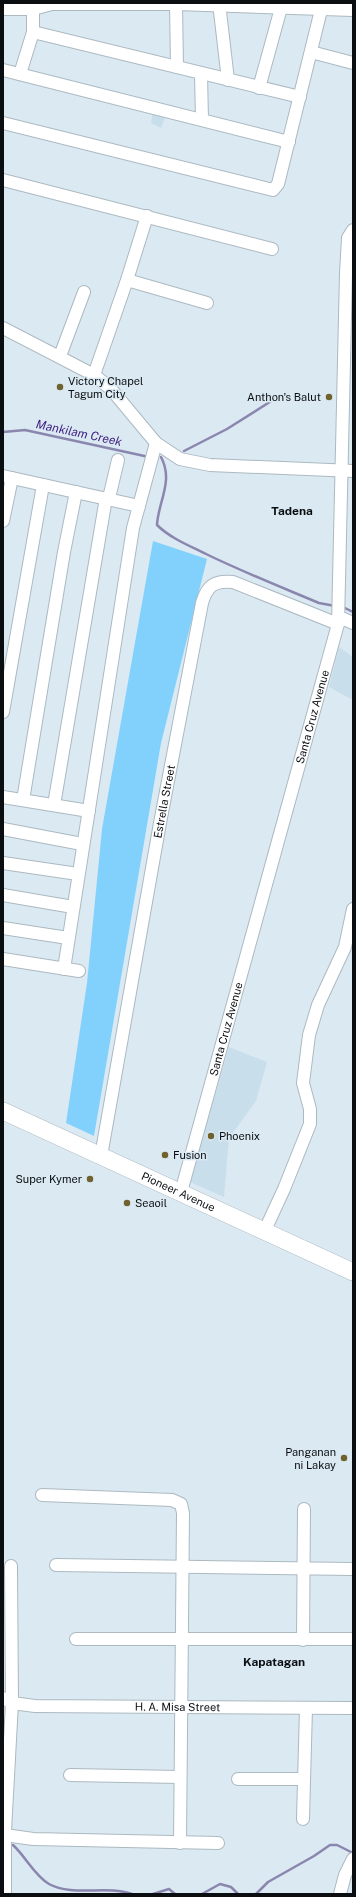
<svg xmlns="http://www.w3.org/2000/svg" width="356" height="1897" font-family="'Public Sans',sans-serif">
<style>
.built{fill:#c9deeb}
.green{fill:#82d1fc}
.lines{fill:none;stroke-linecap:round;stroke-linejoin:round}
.stream{stroke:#8a86ae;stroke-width:2.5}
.minor-casing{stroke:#acb9c1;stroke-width:14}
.highway-casing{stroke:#acb9c1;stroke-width:18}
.minor{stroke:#fff;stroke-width:12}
.highway{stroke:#fff;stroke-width:17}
.poi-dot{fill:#70622f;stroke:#dbe9f2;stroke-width:1.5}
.labels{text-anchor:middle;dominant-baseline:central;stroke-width:3;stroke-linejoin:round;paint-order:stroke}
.poi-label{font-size:11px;fill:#0a0e11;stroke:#dbe9f2;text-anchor:start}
.street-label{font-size:11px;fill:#0a0e11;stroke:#dbe9f2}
.water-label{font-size:12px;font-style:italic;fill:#3c1c81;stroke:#dbe9f2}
.neighbourhood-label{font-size:12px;font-weight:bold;fill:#0a0e11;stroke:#dbe9f2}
</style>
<rect width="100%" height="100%" fill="#dbe9f2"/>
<path class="built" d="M 153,109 L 167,113 L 161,128 L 151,123 Z
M 339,647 L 353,657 L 353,700 L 329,687 Z
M 229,1047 L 267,1062 L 256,1101 L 229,1138 L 224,1197 L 190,1182 Z"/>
<path class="green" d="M 153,541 L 207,559 L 161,743 L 94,1136 L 66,1123 L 87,983 L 102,829 Z"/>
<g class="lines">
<path class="stream" d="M 3,432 L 25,430 L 149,457
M 184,451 L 227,429 L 276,398
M 161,457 C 174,481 158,502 157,525 C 170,538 190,546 206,554 C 243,572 281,587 319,603 L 335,606
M 345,608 L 353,612
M 13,1845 C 26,1857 34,1875 49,1884 C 73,1897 106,1885 132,1894
M 153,1894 L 169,1889 L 175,1894
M 202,1894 L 220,1884 L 231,1887 L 238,1894
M 256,1894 L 268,1882 L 314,1856 L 330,1845 L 337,1845 L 353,1853"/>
<defs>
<g id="minor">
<path d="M 219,3 L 228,80"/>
<path d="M 176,4 L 177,67"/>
<path d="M 3,9 L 33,9 L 52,4 L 176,4 L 353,10"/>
<path d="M 33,32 L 300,97"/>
<path d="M 311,52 L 353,63"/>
<path d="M 3,70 L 289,142"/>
<path d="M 20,74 L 33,32 L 33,9"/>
<path d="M 201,74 L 202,120"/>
<path d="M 259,88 L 281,8"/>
<path d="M 3,123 L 273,190 L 278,184 L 321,10"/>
<path d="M 3,180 L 272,249"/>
<path d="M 127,280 L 147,216"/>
<path d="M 3,328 L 94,375 L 111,389 L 156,443 L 180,459 L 210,465 L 353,471"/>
<path d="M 60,356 L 84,292"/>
<path d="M 94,375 L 127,280 L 207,303"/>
<path d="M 3,476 L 139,506"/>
<path d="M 109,498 L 118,460"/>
<path d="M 3,521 L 12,478"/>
<path d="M 339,617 L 353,623"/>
<path d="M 3,712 L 43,485"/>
<path d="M 3,797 L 89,811"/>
<path d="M 23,800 L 64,552 L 76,492"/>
<path d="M 54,805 L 106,498"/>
<path d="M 3,829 L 82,844"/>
<path d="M 3,863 L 78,874"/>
<path d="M 3,895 L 73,907"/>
<path d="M 3,928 L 68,938"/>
<path d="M 3,959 L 79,971"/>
<path d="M 64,969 L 133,528 L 156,443"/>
<path id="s1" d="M 101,1156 L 160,823 L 202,603 C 207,586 214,580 233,582 L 338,624"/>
<path id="s2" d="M 181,1192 L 338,624 L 346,273 L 348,238 L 353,230"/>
<path d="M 265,1230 L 284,1189 L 310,1124 L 310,1109 L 303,1083 L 309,1035 L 318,1005 L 345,947 L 353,909"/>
<path d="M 42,1495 L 172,1500 L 181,1504 L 183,1513 L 180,1843"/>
<path d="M 56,1565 L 353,1569"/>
<path d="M 76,1639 L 353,1639"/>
<path d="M 303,1640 L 304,1509"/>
<path id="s3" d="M 3,1698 L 12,1703 L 35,1706 L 353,1708"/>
<path d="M 70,1775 L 180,1777"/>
<path d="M 238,1779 L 304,1779"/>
<path d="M 303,1819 L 306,1708"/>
<path d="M 5,1835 L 33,1839 L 218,1843"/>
<path d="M 5,1894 L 5,1831 L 12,1703 L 11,1566"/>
<path d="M 340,1894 L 345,1875 L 353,1859"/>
</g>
<g id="highway">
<path id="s4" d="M 3,1111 L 353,1272"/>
</g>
</defs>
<use href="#minor" class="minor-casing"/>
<use href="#highway" class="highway-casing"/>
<use href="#minor" class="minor"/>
<use href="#highway" class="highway"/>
</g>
<g class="poi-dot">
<circle cx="60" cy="387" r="4"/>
<circle cx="329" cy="397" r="4"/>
<circle cx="211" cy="1136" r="4"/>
<circle cx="165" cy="1155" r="4"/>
<circle cx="90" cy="1179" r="4"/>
<circle cx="127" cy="1203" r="4"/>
<circle cx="344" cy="1458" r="4"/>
</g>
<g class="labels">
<g class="poi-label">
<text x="68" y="381">Victory Chapel<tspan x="68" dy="13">Tagum City</tspan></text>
<text x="321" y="397" text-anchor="end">Anthon's Balut</text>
<text x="219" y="1136">Phoenix</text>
<text x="173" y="1155">Fusion</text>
<text x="82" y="1179" text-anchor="end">Super Kymer</text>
<text x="135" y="1203">Seaoil</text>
<text x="336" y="1452" text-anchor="end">Panganan<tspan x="336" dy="13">ni Lakay</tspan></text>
</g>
<g class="street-label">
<text stroke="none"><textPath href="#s2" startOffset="493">Santa Cruz Avenue</textPath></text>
<text stroke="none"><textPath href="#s1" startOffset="360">Estrella Street</textPath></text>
<text stroke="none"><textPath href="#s2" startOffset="169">Santa Cruz Avenue</textPath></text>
<text stroke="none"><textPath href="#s4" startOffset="193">Pioneer Avenue</textPath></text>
<text stroke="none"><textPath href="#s3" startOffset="176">H. A. Misa Street</textPath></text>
</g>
<g class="water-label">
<text transform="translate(79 433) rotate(12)">Mankilam Creek</text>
</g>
<g class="neighbourhood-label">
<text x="292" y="511">Tadena</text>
<text x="274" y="1662">Kapatagan</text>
</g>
</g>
<rect width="356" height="1897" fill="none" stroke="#0a0e11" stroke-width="8"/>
</svg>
